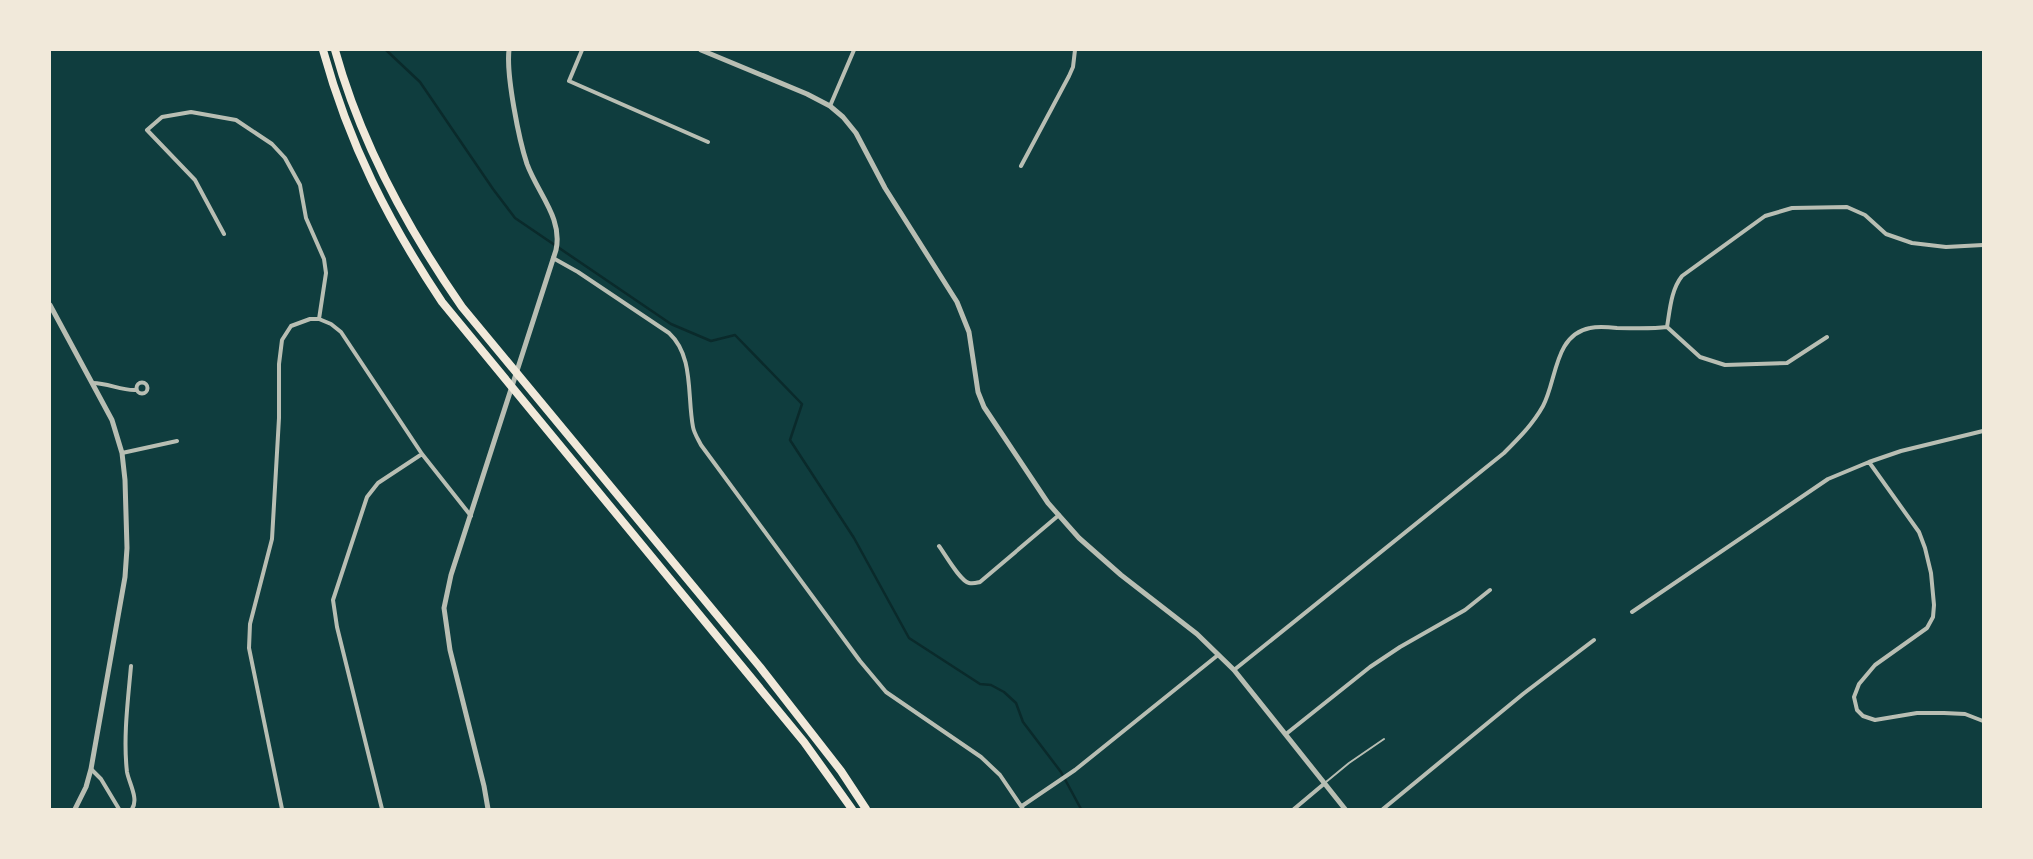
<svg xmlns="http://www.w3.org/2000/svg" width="2033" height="859" font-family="Poppins,sans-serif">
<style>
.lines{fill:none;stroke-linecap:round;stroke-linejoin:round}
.stream{stroke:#0a2a2b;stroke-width:2.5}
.service{stroke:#b8beb3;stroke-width:2}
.minor{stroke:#b8beb3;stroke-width:4}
.tertiary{stroke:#b8beb3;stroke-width:5}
.motorway{stroke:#f1e9da;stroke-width:8}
</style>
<rect width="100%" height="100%" fill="#0f3d3e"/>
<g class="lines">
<path class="stream" d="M 386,50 L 420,82 L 493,189 L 515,218 L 671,324 L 711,341 L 735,335 L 802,404 L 790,440 L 854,538 L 909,638 L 980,684 L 991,685 L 1004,692 L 1016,703 L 1023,722 L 1061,772 L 1081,809"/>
<path class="service" d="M 1326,782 L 1349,763 L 1384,739"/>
<path class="minor" d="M 582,50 L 569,81 L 708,142
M 830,106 L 854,50
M 1021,166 L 1069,76 L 1073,67 L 1075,50
M 224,234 L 195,180 L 147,130 L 162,117 L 191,112 L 236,120 L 272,144 L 285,158 L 300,185 L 306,218 L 324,259 L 326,273 L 319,319
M 553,258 L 578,272 L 669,333 C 694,356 687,395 693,427 C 694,433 698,439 701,445 L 860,661 L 886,692 L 981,757 L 1000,775 L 1023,809
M 1667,327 C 1670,309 1671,290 1682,276 L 1765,216 L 1792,208 L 1847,207 L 1865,215 L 1886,234 L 1912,243 L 1946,247 L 1983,245
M 1667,327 L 1700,357 L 1725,365 L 1787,363 L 1827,337
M136.5 388a5.5 5.5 0 1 1 11 0a5.5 5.5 0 1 1-11 0Z
M 93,383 C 108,383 122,391 136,390
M 122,453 L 177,441
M 1869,462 L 1919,532 L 1925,548 L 1931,573 L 1934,605 L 1933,617 L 1927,628 L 1875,665 L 1859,684 L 1854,697 L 1857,710 L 1863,716 L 1875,720 L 1917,713 L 1944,713 L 1965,714 L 1983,721
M 939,546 C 945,554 960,581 969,583 C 973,584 976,583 980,582 L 1059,515
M 1632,612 L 1828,479 L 1869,462 L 1901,451 L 1983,431
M 131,666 C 128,700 123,738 127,772 C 129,783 139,799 132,809
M 1234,670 L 1504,453 C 1519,438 1533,424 1543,406 C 1557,380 1554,335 1590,328 C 1599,326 1608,327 1617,328 C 1634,328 1651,329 1667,327
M 1286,734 L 1370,667 L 1400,647 L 1465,610 L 1490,590
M 91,769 L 101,779 L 119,809
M 1022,806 L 1075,770 L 1218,655
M 282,809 L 249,648 L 250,624 L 272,539 L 279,418 L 279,364 L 282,340 L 291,326 L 310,319 L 319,319 L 331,324 L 341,332 L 422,454 L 471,516
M 382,809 L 337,627 L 333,600 L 367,497 L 378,483 L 422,454
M 1294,809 L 1325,783
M 1383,809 L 1523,694 L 1594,640"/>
<path class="tertiary" d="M 701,50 L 807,94 L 830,106 L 843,117 L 856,133 L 885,188 L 957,302 L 969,332 L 978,392 L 984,407 L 1048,503 L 1079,538 L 1121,575 L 1197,634 L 1234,670 L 1345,809
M 50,305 L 112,420 L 122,453 L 125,480 L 127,548 L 125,577 L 91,769 L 86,787 L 75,809
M 488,809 L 484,786 L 450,650 L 444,608 L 451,575 L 556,250 C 563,218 538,194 527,164 C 519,140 506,75 509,50"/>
<path class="motorway" d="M 323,50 C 349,144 388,221 442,302 L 804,742 L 852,809
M 335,50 C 361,144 407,228 462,307 L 760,667 L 841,771 L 866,809"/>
</g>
<rect width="2033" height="859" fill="none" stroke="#f1e9da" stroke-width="102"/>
</svg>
